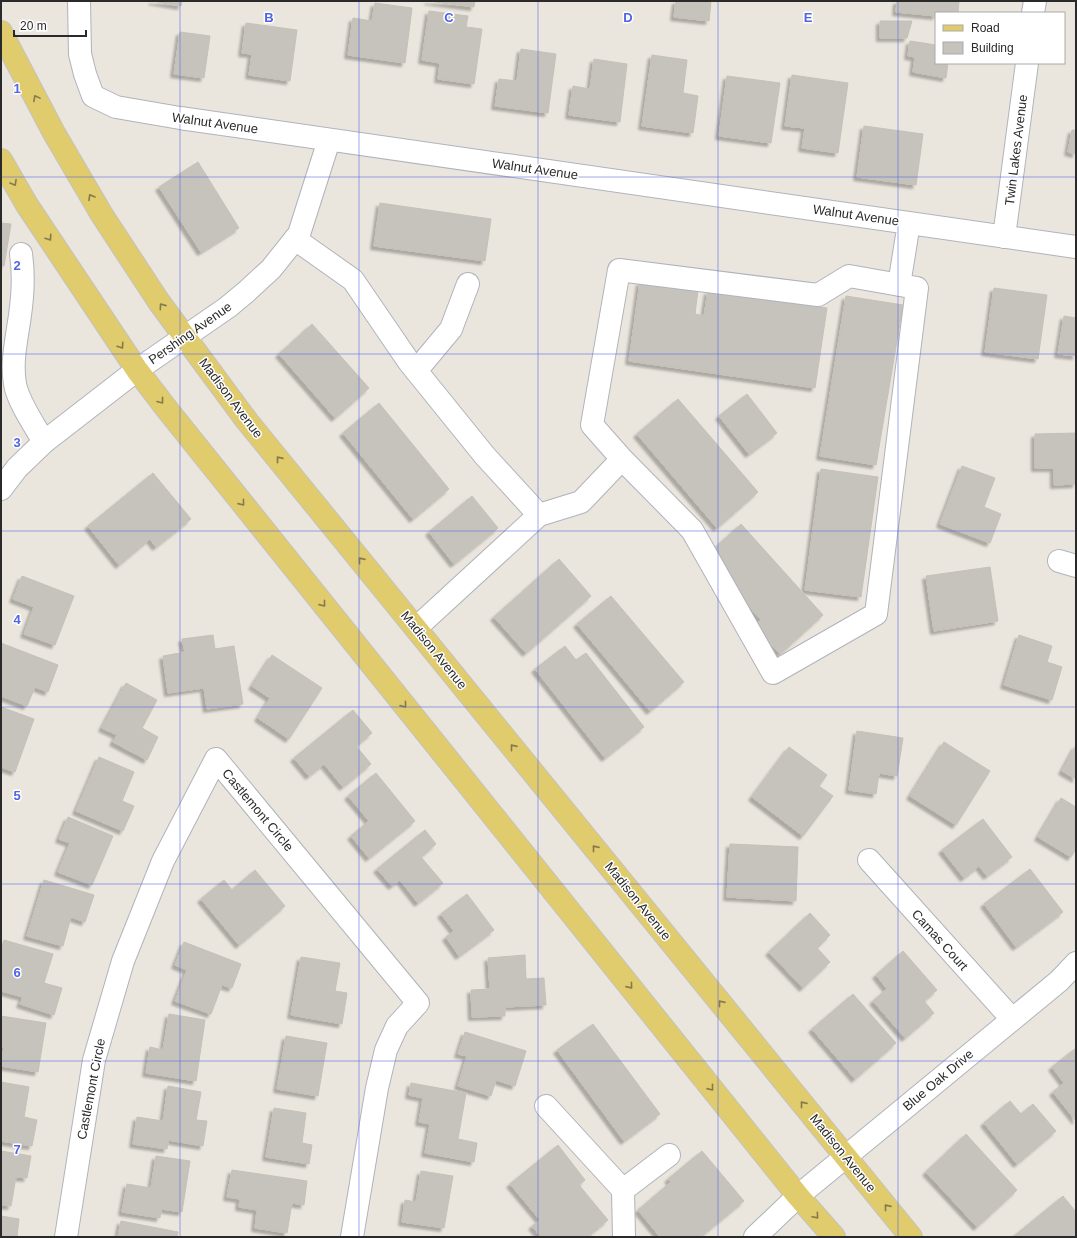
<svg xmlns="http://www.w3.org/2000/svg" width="1077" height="1238" font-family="Arial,sans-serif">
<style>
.building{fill:#c6c3bc;stroke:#c5c1b7;filter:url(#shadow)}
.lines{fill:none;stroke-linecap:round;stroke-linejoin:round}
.street-casing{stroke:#b1b3bc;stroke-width:24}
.secondary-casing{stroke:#b1b3bc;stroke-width:24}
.primary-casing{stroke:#c3c3c3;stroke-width:24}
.street{stroke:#fff;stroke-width:22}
.secondary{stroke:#fff;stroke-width:22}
.primary{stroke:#e0cb6d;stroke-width:22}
.oneway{stroke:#857a4c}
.grid{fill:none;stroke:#5064e4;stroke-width:1;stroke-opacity:0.55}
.labels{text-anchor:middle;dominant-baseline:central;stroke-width:3;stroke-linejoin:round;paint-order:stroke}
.street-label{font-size:13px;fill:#2a2a2a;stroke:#fff}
.grid-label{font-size:13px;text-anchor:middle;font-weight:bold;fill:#5064e4;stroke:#fff;stroke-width:3;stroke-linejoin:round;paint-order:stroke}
</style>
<defs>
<filter id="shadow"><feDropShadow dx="-3.5" dy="3.5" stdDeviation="1" flood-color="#0004"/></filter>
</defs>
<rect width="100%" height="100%" fill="#eae5dd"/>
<path class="building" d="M 152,1 L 182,1 L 181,6 Z
M 428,1 L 475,1 L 474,7 Z
M 676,1 L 711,1 L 709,21 L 674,17 Z
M 897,1 L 959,1 L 958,13 L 936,13 L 936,16 L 896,12 Z
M 375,3 L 412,8 L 405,63 L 348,55 L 353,18 L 372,21 Z
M 429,11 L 468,16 L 466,27 L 482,29 L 474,84 L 438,79 L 440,63 L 422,60 Z
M 880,21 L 912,21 L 907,38 L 880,38 Z
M 246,23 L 297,30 L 290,81 L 249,75 L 252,54 L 242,53 Z
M 180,32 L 210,36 L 204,78 L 174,74 Z
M 910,41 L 936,45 L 936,63 L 948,63 L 946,78 L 913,72 L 915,57 L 908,56 Z
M 521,49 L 556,54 L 548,113 L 495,106 L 499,79 L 517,81 Z
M 652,55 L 687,60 L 683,93 L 698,96 L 693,133 L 642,126 Z
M 594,59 L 627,64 L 620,122 L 569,115 L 573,86 L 590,89 Z
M 792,75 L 848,83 L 838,153 L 802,148 L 805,128 L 785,126 Z
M 727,76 L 780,83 L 771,143 L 719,136 Z
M 864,126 L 923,134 L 916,185 L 857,177 Z
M 1072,130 L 1076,130 L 1076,154 L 1068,152 Z
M 198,162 L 239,228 L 201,252 L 159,187 Z
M 380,203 L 491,219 L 485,261 L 374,246 Z
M 1,223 L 11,224 L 4,266 L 1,266 Z
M 640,282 L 698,290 L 695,314 L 704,316 L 708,291 L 827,308 L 815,388 L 629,361 Z
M 994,288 L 1047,295 L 1038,359 L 985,352 Z
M 846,296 L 903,305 L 876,465 L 820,456 Z
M 1064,316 L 1076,318 L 1076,356 L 1058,354 Z
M 312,324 L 369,388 L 335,418 L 279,354 Z
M 747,394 L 777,433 L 749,454 L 719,416 Z
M 678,399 L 758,492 L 717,528 L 637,434 Z
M 379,403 L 449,489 L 413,519 L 343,433 Z
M 1076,433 L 1076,484 L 1054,485 L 1054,468 L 1035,468 L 1035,434 Z
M 962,466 L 995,478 L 984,507 L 1001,514 L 990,543 L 940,524 Z
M 821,469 L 878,477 L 861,597 L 805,590 Z
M 153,473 L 191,519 L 156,547 L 150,539 L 119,565 L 88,526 Z
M 472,496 L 498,528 L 454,564 L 429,532 Z
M 741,524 L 823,615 L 780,654 L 754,626 L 761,620 L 728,583 L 707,555 Z
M 559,559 L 591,596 L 526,653 L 494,617 Z
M 990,567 L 998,621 L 934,631 L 926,576 Z
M 22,576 L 74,596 L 55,645 L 24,634 L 34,607 L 13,599 Z
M 611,596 L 684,682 L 650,711 L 577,624 Z
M 213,635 L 215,649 L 234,646 L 243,704 L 207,709 L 204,688 L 168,693 L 163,656 L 185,652 L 182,639 Z
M 1019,635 L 1052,646 L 1047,662 L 1062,667 L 1052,700 L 1004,685 Z
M 1,643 L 58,665 L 48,692 L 35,687 L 27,706 L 1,696 Z
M 565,646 L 576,660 L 586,653 L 644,727 L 605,758 L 535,669 Z
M 272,655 L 322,688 L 289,739 L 258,718 L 270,698 L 252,686 Z
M 126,683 L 157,700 L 142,728 L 158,737 L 147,760 L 113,742 L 117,735 L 102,728 Z
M 1,707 L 34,719 L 15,772 L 1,767 Z
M 353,710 L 372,733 L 356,746 L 371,764 L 343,787 L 324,764 L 309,776 L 294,758 Z
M 857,731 L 903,738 L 897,776 L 879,773 L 876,794 L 849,790 Z
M 944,742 L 990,771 L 956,825 L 910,796 Z
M 1076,745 L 1076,779 L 1062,771 Z
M 789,747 L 827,775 L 819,786 L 833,796 L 803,836 L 752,797 Z
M 99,757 L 134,772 L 122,801 L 134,806 L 123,831 L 76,811 Z
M 376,773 L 415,821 L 369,858 L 351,836 L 369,821 L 348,796 Z
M 1061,798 L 1076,807 L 1076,849 L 1071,857 L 1038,837 Z
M 68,817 L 113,836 L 92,885 L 58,872 L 70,843 L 59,839 Z
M 983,819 L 1012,857 L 987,876 L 979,866 L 964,878 L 942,850 Z
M 425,830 L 436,844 L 421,857 L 443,883 L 418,903 L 400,880 L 392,886 L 377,869 Z
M 730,844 L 798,847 L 796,901 L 727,897 Z
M 1030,869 L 1063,912 L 1016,947 L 984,904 Z
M 255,870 L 285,906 L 239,945 L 201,899 L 224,880 L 232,890 Z
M 44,880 L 94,895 L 85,922 L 71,917 L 63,946 L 27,936 Z
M 467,894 L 494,930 L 459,956 L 446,937 L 454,931 L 441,914 Z
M 810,913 L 830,935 L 817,948 L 830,962 L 803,988 L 769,952 Z
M 4,940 L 53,954 L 44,983 L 62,988 L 54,1015 L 20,1004 L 23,997 L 1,991 L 1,951 Z
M 184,942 L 241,964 L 232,988 L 222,985 L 211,1014 L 175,1001 L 187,970 L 175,965 Z
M 903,951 L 937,990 L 924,1001 L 934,1013 L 905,1038 L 873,1001 L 887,989 L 876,975 Z
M 525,955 L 526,979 L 544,978 L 546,1005 L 505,1007 L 505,1016 L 472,1017 L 471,990 L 490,989 L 488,958 Z
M 301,957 L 340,963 L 335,991 L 347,993 L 342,1024 L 291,1015 Z
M 853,994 L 896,1043 L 855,1079 L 812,1029 Z
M 169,1014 L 205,1020 L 196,1081 L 146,1073 L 150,1047 L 163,1050 Z
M 1,1016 L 46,1023 L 38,1072 L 1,1066 L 4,1047 L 1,1047 Z
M 593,1024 L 660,1114 L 624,1141 L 557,1050 Z
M 465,1032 L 526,1051 L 515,1086 L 496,1080 L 491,1096 L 458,1086 L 467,1056 L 458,1054 Z
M 286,1036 L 327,1043 L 318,1096 L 277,1089 Z
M 1076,1048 L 1076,1121 L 1053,1092 L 1064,1083 L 1052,1067 Z
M 1,1082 L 29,1087 L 24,1117 L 37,1120 L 32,1146 L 1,1141 Z
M 411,1083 L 466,1093 L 458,1139 L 477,1143 L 474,1162 L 425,1153 L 430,1124 L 419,1122 L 423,1098 L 409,1095 Z
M 168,1086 L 201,1092 L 196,1120 L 207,1121 L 203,1146 L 168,1140 L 167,1149 L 133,1144 L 137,1117 L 163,1121 Z
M 1010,1101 L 1021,1114 L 1033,1104 L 1056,1131 L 1017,1164 L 984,1123 Z
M 274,1108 L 306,1113 L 302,1143 L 312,1145 L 309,1164 L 266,1157 Z
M 966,1134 L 1017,1190 L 977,1227 L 926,1172 Z
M 558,1145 L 585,1180 L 579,1185 L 608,1220 L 587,1237 L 541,1237 L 532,1226 L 540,1220 L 510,1184 Z
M 1,1151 L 31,1156 L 27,1178 L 16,1177 L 11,1206 L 1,1205 Z
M 702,1151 L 744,1201 L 700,1237 L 660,1237 L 638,1210 L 671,1182 L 668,1179 Z
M 156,1156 L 190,1161 L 182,1212 L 161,1209 L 160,1218 L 122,1212 L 127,1184 L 151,1188 Z
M 232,1170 L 307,1181 L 304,1205 L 292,1203 L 287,1233 L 255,1228 L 257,1210 L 239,1207 L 240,1199 L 227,1197 Z
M 421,1171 L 453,1176 L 444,1228 L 402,1222 L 405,1200 L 416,1202 Z
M 1063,1196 L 1076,1212 L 1076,1237 L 1013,1237 Z
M 1,1216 L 19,1219 L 17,1237 L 1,1237 Z
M 121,1221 L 178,1232 L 177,1237 L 118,1237 Z"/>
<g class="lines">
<defs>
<path id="street" d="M 79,1 L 80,54 L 85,74 L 93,96 L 116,107 L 180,118 L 1076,247
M 1033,13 L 1035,1
M 1004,237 L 1027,63
M 295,239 L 353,280 L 409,362 L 485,456 L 539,515 L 416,628
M 21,254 C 24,274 23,294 20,315 C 17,338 11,361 15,384 C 18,402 35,426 44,442
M 899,285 L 909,223
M 416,371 L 451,329 L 468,284
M 539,515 L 581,502 L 622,459 L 692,530 L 773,673 L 876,614 L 917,288 L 849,276 L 818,295 L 619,270 L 592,425 L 622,459
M 1059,561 L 1076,566
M 869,860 L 1012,1019
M 546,1106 L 623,1190 L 624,1237
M 623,1190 L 669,1155
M 66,1237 L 94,1060 L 123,961 L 163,861 L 216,759 L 418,1003 L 397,1026 L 386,1050 L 377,1088 L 352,1237
M 755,1237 L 798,1196"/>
<path id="secondary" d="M 1,489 L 17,468 L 44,442 L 137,370 L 228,307 L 246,292 L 271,269 L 299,234 L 329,140
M 798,1196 L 1059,981 L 1076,963"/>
<path id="primary" d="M 1,32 L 54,133 L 102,215 L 159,302 L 247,421 L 911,1237
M 1,160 L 27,205 L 137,370 L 166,408 L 798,1196 L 834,1237"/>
</defs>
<use href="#street" class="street-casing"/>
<use href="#secondary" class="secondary-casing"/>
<use href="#primary" class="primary-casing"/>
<use href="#street" class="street"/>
<use href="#secondary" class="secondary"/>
<use href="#primary" class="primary"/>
</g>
<defs><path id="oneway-chevron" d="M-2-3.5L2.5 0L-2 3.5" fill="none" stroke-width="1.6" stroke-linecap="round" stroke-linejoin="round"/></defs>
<g class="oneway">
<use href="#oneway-chevron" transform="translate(36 98) rotate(-118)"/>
<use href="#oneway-chevron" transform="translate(14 183) rotate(60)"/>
<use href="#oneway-chevron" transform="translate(91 197) rotate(-120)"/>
<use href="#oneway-chevron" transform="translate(49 238) rotate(56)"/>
<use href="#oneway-chevron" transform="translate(162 306) rotate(-125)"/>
<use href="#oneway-chevron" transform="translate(121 346) rotate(56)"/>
<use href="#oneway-chevron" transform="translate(161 401) rotate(52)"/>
<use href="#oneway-chevron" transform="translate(279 459) rotate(-129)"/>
<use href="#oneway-chevron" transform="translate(242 503) rotate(51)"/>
<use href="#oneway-chevron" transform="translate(361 560) rotate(-129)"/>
<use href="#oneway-chevron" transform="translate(323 604) rotate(51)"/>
<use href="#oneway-chevron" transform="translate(404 705) rotate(51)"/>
<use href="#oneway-chevron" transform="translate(513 747) rotate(-129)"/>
<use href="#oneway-chevron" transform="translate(595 848) rotate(-129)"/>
<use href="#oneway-chevron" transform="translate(630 986) rotate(51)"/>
<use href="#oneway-chevron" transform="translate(721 1003) rotate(-129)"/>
<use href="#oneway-chevron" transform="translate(711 1088) rotate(51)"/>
<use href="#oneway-chevron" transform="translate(803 1104) rotate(-129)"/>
<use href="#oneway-chevron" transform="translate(887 1207) rotate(-129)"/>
<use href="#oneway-chevron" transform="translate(816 1216) rotate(49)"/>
</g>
<path class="grid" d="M 180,1 L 180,1237M 359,1 L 359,1237M 538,1 L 538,1237M 718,1 L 718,1237M 898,1 L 898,1237M 1,177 L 1076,177M 1,354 L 1076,354M 1,531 L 1076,531M 1,707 L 1076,707M 1,884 L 1076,884M 1,1061 L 1076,1061"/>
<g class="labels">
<g class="street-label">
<text transform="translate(215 123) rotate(8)">Walnut Avenue</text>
<text transform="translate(1016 150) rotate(-83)">Twin Lakes Avenue</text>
<text transform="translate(535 169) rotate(8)">Walnut Avenue</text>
<text transform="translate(856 215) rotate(8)">Walnut Avenue</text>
<text transform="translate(190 333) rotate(-35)">Pershing Avenue</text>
<text transform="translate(231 398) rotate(53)">Madison Avenue</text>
<text transform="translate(434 650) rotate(51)">Madison Avenue</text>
<text transform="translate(258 810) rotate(50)">Castlemont Circle</text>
<text transform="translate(638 901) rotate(51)">Madison Avenue</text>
<text transform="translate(940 940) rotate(48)">Camas Court</text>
<text transform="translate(938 1080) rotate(-40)">Blue Oak Drive</text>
<text transform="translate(91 1089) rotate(-79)">Castlemont Circle</text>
<text transform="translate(843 1153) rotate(51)">Madison Avenue</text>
</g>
</g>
<g class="grid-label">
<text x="269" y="22">B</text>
<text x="449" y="22">C</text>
<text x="628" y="22">D</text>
<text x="808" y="22">E</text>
<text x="17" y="93">1</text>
<text x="17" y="270">2</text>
<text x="17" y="447">3</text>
<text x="17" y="624">4</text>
<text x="17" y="800">5</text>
<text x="17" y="977">6</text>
<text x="17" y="1154">7</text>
</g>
<rect width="1077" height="1238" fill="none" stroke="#2a2a2a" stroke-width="4"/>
<rect x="935" y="12" width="130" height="52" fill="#ffffff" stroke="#aaaaaa"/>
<rect x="943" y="25" width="20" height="6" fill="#e0cb6d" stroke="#aaaaaa"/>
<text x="971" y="32" font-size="12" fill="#2a2a2a">Road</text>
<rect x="943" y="42" width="20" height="12" fill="#c6c3bc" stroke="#aaaaaa"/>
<text x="971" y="52" font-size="12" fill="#2a2a2a">Building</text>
<path d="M14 30v6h72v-6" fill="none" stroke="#2a2a2a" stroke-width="2"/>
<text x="20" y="30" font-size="12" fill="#2a2a2a" stroke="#ffffff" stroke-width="3" paint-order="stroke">20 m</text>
</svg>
